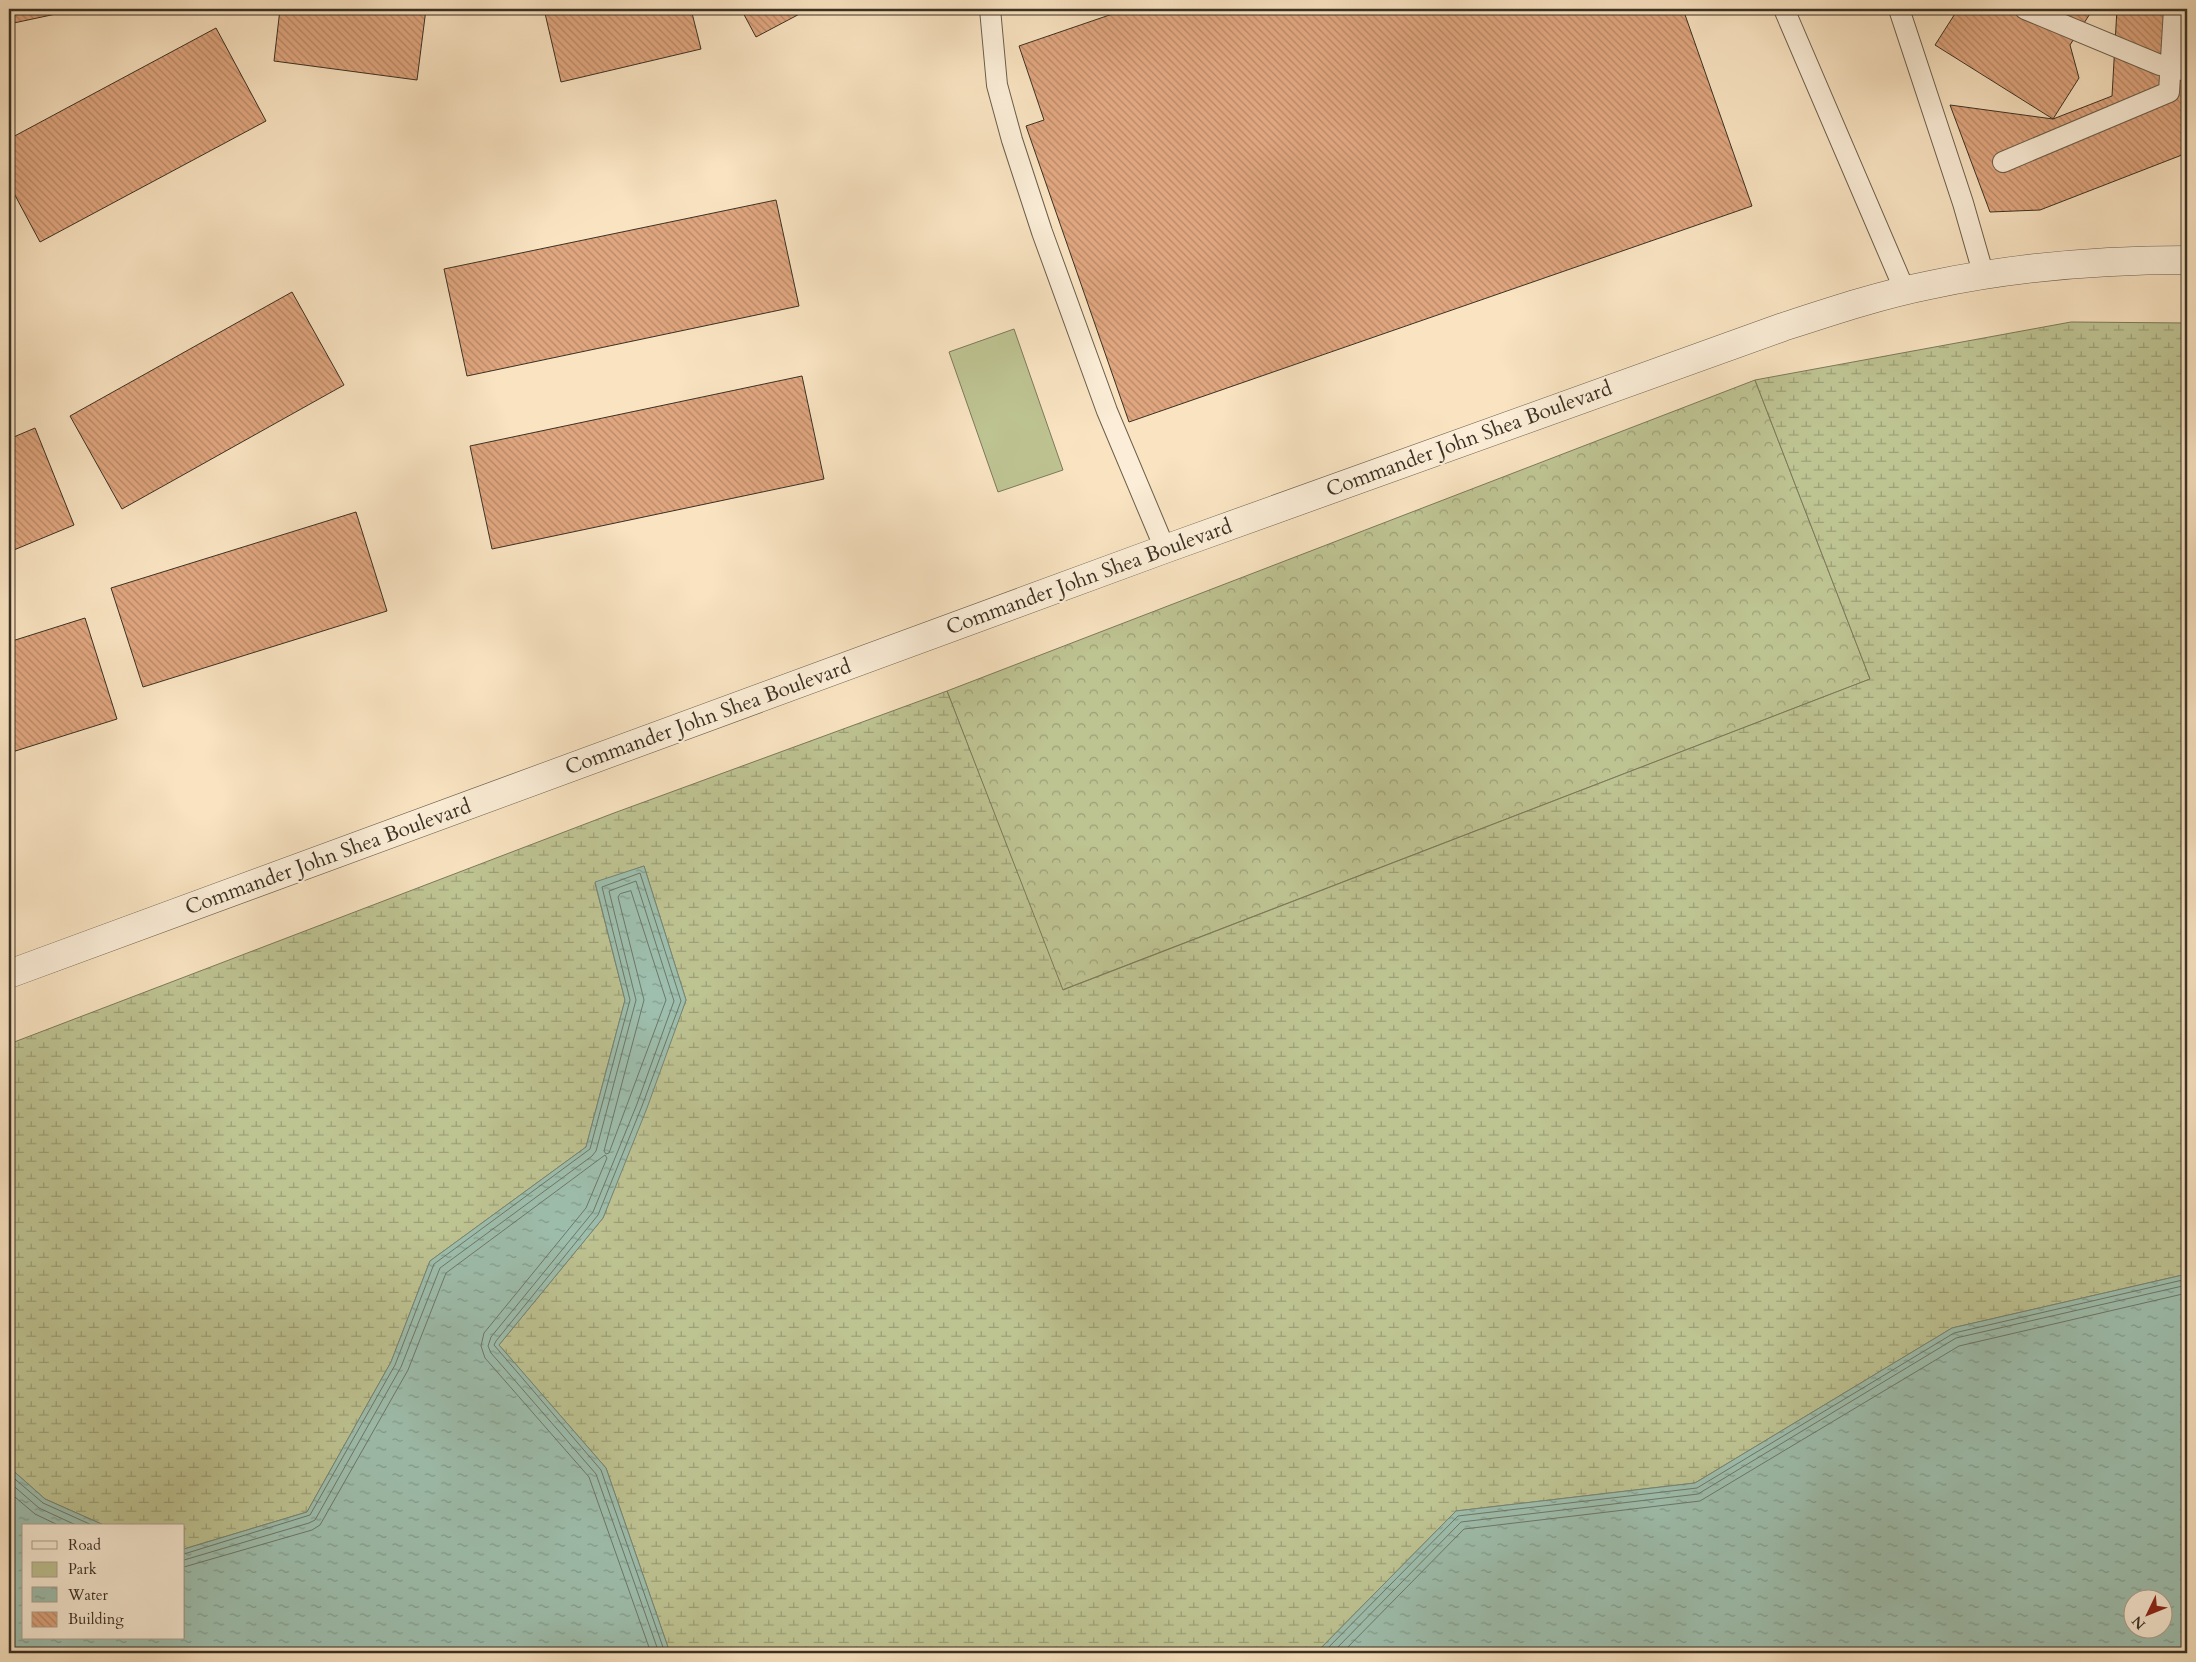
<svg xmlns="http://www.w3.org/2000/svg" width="2196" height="1662" font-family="Cardo,serif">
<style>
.forest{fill:url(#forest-crowns);stroke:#7c7a5b}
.wetland{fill:url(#wetland-marsh);stroke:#7c7a5b}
.park{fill:#bec392;stroke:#7c7a5b}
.water{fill:url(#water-ripples);stroke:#768677;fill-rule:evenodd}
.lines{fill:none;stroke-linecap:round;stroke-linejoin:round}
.shore{stroke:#6c7869;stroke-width:1}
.building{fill:url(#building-back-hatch);stroke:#3b3124}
.service-casing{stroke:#6a5e4b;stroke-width:22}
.tertiary-casing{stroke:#6a5e4b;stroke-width:29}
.service{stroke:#fbedd7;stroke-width:20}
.tertiary{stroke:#fbedd7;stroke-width:28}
.labels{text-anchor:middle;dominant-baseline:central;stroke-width:4.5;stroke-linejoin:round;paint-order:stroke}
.street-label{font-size:21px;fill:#3b3124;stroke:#fbedd7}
</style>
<defs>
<pattern id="forest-crowns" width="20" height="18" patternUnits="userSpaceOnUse" patternTransform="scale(1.25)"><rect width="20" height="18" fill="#bec392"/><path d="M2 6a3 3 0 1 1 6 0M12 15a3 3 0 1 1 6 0" fill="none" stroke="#9c9f77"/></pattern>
<pattern id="wetland-marsh" width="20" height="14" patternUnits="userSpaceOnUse" patternTransform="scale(1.25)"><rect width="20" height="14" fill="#bec392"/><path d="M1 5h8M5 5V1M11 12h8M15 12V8" fill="none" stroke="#9c9f77"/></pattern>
<pattern id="water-ripples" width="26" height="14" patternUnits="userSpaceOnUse" patternTransform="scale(1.25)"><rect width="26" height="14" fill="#9ebfae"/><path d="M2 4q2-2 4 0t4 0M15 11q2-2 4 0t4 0" fill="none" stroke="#829c8d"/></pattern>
<pattern id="building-back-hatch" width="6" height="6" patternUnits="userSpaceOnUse" patternTransform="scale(1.25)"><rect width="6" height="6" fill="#e0a67f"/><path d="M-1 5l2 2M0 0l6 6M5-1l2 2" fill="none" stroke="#b78868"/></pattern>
</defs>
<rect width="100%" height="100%" fill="#f9e3c1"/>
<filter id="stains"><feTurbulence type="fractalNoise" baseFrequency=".004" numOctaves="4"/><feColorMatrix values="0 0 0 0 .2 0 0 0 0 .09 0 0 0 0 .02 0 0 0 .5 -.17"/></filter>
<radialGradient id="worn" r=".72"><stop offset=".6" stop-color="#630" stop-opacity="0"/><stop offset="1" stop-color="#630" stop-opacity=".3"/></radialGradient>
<path class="forest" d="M 1755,380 L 1870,679 L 1062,990 L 947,691 Z"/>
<path class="wetland" d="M 2071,322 L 2187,323 L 2187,1274 L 1952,1328 L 1695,1483 L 1456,1511 L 1316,1653 L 670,1653 L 606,1468 L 499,1345 L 603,1218 L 686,1000 L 644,866 L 595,883 L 625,1000 L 586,1147 L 430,1261 L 391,1362 L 307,1512 L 184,1549 L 184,1526 L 106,1526 L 45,1499 L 9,1467 L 9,1044 L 614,813 L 947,691 L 1063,990 L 1870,679 L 1755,380 Z"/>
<path class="park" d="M 1014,329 L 1063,470 L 998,492 L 949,352 Z"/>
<path class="water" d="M 644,866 L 686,1000 L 647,1108 L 603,1218 L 499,1345 L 606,1468 L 670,1653 L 9,1653 L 9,1467 L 45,1499 L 106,1526 L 24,1526 L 24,1638 L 184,1638 L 184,1549 L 307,1512 L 391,1362 L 430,1261 L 586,1147 L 625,1000 L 595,882 Z
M 2187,1274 L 2187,1653 L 1316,1653 L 1456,1511 L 1695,1483 L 1952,1328 ZM 2134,1600 L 2164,1600 L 2164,1630 L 2134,1630 Z"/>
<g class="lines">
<path class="shore" d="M 631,891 L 666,1000 L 609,1153 L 606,1154 L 604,1151 L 644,1000 L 618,897 L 620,894 Z
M 9,1474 L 43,1503 L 94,1526
M 9,1482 L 39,1508 L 78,1526
M 9,1492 L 35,1514 L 60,1526
M 184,1554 L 310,1515 L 395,1365 L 434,1264 L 590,1149 L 630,1000 L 602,887 L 640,873 L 681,1001 L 642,1106 L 598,1215 L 496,1341 L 494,1345 L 601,1470 L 665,1653
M 184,1560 L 309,1523 L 315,1520 L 401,1367 L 440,1268 L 592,1156 L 596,1151 L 636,1000 L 609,891 L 636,881 L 674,1001 L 637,1104 L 593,1212 L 491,1337 L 488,1346 L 491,1353 L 596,1474 L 659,1653
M 184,1567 L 312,1530 L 320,1525 L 408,1370 L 446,1273 L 605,1155 L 607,1158 L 586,1208 L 484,1333 L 481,1346 L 485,1358 L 589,1477 L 651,1653
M 1323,1653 L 1458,1516 L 1697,1488 L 1954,1333 L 2187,1279
M 1332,1653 L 1461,1522 L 1698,1494 L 1956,1338 L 2187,1285
M 1342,1653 L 1464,1529 L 1700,1501 L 1959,1346 L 2187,1293"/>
</g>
<path class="building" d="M 9,9 L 69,9 L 70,11 L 9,24 Z
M 280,9 L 426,9 L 417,80 L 274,61 Z
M 544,9 L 691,9 L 701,49 L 561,82 Z
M 741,9 L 809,9 L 756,37 Z
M 1127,9 L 1683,9 L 1752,206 L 1129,422 L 1026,126 L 1044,120 L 1019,46 Z
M 1958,9 L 2093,9 L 2070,45 L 2079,78 L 2053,119 L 1935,45 Z
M 2117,9 L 2187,9 L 2187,153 L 2040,210 L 1990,212 L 1950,105 L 2053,119 L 2112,96 Z
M 216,28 L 266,121 L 40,242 L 9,184 L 9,139 Z
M 776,200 L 799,306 L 467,376 L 444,269 Z
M 292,292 L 344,385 L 122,509 L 70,416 Z
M 802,376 L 824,479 L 492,549 L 470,446 Z
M 35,428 L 74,525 L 9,552 L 9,439 Z
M 356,512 L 387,611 L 143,687 L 111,588 Z
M 85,618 L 117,719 L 9,753 L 9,642 Z"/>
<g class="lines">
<defs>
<path id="service" d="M 990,9 L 997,85 L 1012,140 L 1042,232 L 1107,411 L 1165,549
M 1784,9 L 1905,291
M 1899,9 L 1963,203 L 1984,276
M 2025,9 L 2160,65 L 2187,71
M 2003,162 L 2169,92 L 2174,9"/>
<path id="tertiary" d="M 9,974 L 1165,549 L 1783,327 C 1832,311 1880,295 1930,285 C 2014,267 2101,260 2187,260"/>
</defs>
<use href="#service" class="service-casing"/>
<use href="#tertiary" class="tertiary-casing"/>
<use href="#service" class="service"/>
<use href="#tertiary" class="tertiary"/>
</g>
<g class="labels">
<g class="street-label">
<text transform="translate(1469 439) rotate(-20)">Commander John Shea Boulevard</text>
<text transform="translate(1089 577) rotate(-20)">Commander John Shea Boulevard</text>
<text transform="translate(708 717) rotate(-20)">Commander John Shea Boulevard</text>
<text transform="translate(328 857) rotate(-20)">Commander John Shea Boulevard</text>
</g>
</g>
<rect width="2196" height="1662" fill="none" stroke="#f9e3c1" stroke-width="30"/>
<rect x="10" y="10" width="2176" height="1642" fill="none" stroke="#3b3124" stroke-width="2.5"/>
<rect x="15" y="15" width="2166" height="1632" fill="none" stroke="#3b3124"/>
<rect x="22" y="1524" width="162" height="115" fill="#fbedd7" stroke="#aea28f"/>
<rect x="32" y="1541" width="25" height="8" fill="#fbedd7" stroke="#aea28f"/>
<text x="68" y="1550" font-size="15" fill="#3b3124">Road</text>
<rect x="32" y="1562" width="25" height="15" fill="#bec392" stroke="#aea28f"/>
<text x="68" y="1574" font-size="15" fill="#3b3124">Park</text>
<rect x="32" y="1587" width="25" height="15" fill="url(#water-ripples)" stroke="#aea28f"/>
<text x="68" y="1600" font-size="15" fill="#3b3124">Water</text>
<rect x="32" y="1612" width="25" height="15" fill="url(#building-back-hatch)" stroke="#aea28f"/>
<text x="68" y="1624" font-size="15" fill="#3b3124">Building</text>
<g transform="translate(2148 1614) rotate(227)"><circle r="24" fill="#fbedd7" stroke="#aea28f"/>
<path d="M0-4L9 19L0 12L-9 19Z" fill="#8f2418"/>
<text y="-8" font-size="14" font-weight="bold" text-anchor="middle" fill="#3b3124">N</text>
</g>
<rect width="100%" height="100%" filter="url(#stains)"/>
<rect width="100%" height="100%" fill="url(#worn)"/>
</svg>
